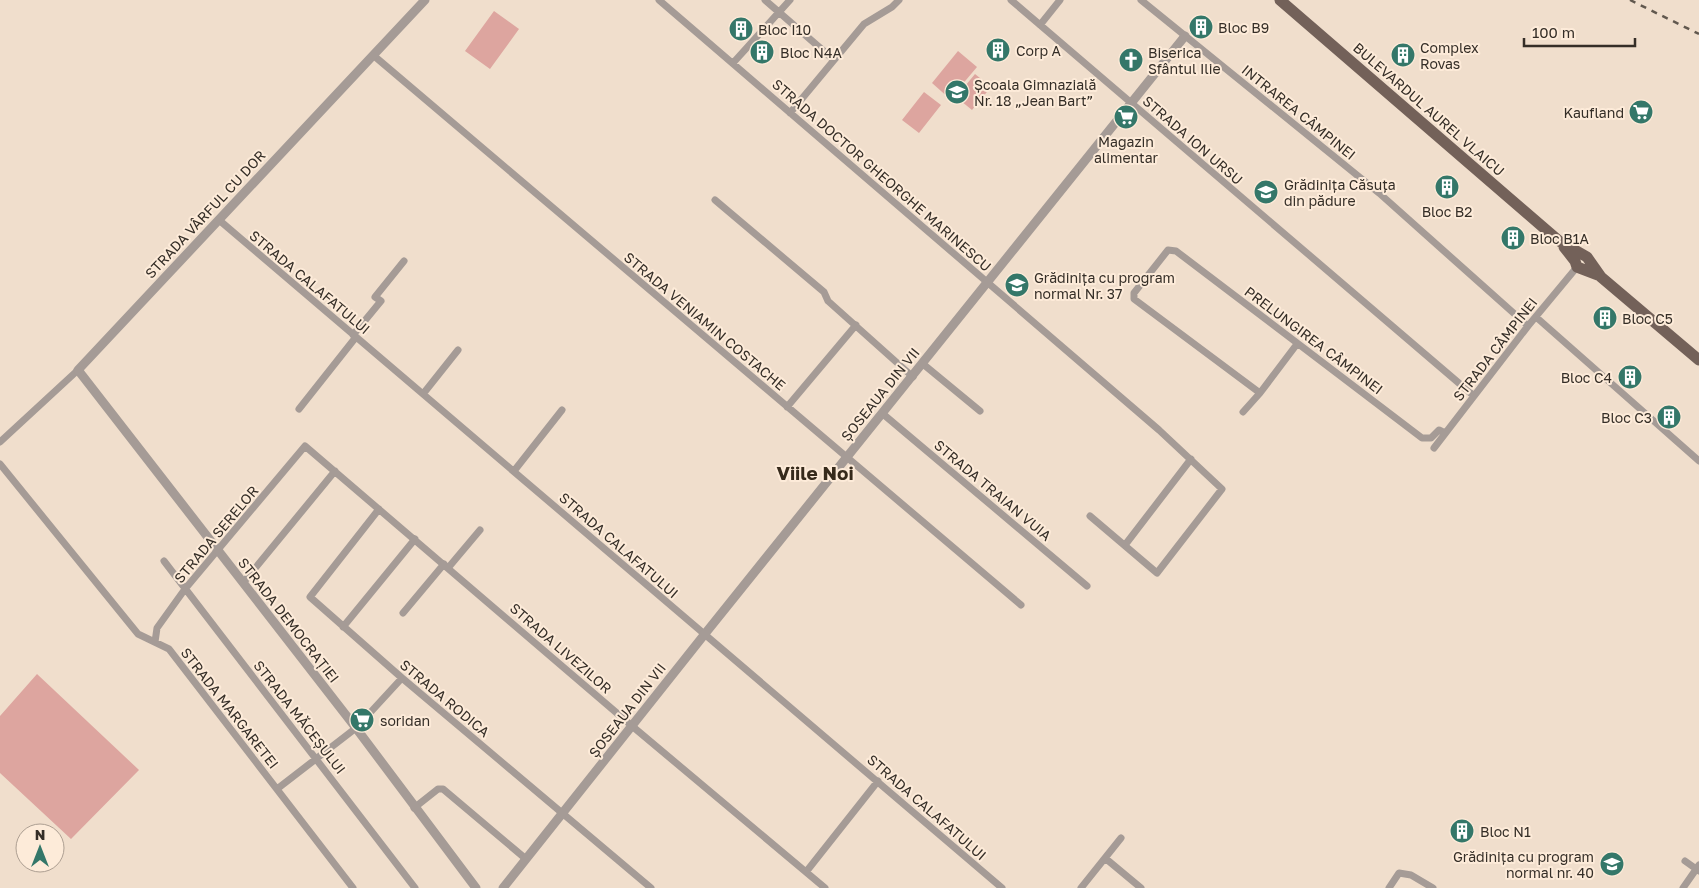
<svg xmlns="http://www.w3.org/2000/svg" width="1699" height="888" font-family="'Golos Text',sans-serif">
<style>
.green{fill:#dda59f}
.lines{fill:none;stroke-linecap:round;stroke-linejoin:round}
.minor{stroke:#a59b96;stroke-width:7}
.tertiary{stroke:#a59b96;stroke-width:9}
.primary{stroke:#736159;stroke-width:11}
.rail{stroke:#61584e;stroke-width:2.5;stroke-dasharray:6 6;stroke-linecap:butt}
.labels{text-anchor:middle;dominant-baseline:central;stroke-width:4;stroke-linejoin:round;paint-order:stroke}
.poi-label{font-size:14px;fill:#352e27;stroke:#fdebd9;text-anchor:start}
.street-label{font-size:14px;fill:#352e27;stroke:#fdebd9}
.district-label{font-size:19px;font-weight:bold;fill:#362a1b;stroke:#fdebd9}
</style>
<rect width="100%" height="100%" fill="#f0decc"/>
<path class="green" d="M 494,11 L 519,29 L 490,69 L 465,51 Z
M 958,51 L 977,67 L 950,99 L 932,83 Z
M 975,74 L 991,87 L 972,110 L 956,97 Z
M 924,92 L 941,105 L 919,133 L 902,120 Z
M 37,674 L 139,770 L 71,839 L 0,773 L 0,716 Z"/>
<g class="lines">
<path class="minor" d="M 659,0 L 1159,430 L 1222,489 L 1157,573 L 1090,516
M 765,0 L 834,60
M 1011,0 L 1474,396
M 1141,0 L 1379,193 L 1528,326
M 1040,25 L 1060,0
M 373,55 L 1021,605
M 733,63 L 790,0
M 790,113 L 864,24 L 892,7 L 899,0
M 715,200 L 824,292 L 828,301 L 913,377
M 219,220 L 1002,888
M 1536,317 L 1699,461
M 353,335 L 381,301 L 375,297 L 404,261
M 923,364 L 980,411
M 1260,393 L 1134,299 L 1134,293 L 1168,250 L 1176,251 L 1422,438 L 1431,438 L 1439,430 L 1445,433
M 423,394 L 458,350
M 787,407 L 856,325
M 299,409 L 356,337
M 1243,412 L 1260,393 L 1297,344
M 883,414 L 1087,586
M 0,442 L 78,370
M 1434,448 L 1528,326 L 1577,267
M 0,464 L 138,634 L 169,649 L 353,888
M 514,471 L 562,410
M 379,509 L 310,597 L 402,678 L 651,888
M 1125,545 L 1191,459
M 164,561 L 415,888
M 448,568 L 480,530
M 243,583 L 335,471
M 403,613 L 444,564
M 343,627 L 415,539
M 155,642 L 157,628 L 185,589 L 305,446 L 632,726 L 825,888
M 277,789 L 356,728 L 402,678
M 414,808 L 438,789 L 443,789 L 526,859
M 1105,858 L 1141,888
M 1685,861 L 1699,871
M 806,872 L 878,781
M 1081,888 L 1121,838
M 1389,888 L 1399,873 L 1411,875 L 1433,888
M 1683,888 L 1699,865"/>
<path class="tertiary" d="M 425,0 L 78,370 L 356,728 L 476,888
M 503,888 L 704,635 L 1185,36"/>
<path class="primary" d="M 1280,0 L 1559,241 L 1587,257 L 1601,277 L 1699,360
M 1564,247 L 1575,261 L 1577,267 L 1598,275"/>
<path class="rail" d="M 1630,0 L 1699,34"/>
</g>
<defs>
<symbol id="building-disc" viewBox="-11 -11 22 22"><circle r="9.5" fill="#347769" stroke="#fdebd9"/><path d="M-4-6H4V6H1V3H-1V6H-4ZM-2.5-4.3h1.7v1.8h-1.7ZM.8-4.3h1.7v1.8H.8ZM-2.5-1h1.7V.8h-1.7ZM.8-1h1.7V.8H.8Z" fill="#fff"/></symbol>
<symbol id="church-disc" viewBox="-11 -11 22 22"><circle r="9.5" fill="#347769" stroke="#fdebd9"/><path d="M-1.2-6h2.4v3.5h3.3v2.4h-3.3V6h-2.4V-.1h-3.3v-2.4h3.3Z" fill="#fff"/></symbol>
<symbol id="school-disc" viewBox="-11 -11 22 22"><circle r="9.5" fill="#347769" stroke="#fdebd9"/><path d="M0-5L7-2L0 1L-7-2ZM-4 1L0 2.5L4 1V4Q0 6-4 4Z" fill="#fff"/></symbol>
<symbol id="supermarket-disc" viewBox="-11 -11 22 22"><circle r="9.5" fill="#347769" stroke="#fdebd9"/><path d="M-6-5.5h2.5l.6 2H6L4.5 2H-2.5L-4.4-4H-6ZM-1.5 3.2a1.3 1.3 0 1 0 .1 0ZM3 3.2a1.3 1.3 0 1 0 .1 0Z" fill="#fff"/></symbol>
</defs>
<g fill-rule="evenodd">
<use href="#building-disc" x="1187" y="13" width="28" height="28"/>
<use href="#building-disc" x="727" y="15" width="28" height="28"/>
<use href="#building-disc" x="984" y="36" width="28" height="28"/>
<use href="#building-disc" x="748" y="38" width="28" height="28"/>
<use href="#building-disc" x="1389" y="41" width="28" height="28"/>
<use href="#church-disc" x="1117" y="46" width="28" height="28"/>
<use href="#school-disc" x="943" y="78" width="28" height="28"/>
<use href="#supermarket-disc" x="1627" y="98" width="28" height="28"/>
<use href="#supermarket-disc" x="1112" y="103" width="28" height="28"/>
<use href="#building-disc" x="1433" y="173" width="28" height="28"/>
<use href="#school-disc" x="1252" y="178" width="28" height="28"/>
<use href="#building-disc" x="1499" y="224" width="28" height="28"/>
<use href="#school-disc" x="1003" y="271" width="28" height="28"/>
<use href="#building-disc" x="1591" y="304" width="28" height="28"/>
<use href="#building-disc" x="1616" y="363" width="28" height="28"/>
<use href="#building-disc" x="1655" y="403" width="28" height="28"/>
<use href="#supermarket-disc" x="348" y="706" width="28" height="28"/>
<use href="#building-disc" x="1448" y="817" width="28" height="28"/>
<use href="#school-disc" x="1598" y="850" width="28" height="28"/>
</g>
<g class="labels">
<g class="poi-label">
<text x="1218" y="27">Bloc B9</text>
<text x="758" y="29">Bloc I10</text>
<text x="1420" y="47">Complex<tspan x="1420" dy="16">Rovas</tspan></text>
<text x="1016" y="50">Corp A</text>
<text x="780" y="52">Bloc N4A</text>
<text x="1148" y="52">Biserica<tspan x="1148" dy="16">Sfântul Ilie</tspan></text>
<text x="974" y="84">Școala Gimnazială<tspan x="974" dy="16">Nr. 18 „Jean Bart”</tspan></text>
<text x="1624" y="112" text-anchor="end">Kaufland</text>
<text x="1126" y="141" text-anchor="middle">Magazin<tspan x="1126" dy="16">alimentar</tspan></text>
<text x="1284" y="184">Grădinița Căsuța<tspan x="1284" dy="16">din pădure</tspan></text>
<text x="1447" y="211" text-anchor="middle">Bloc B2</text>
<text x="1530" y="238">Bloc B1A</text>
<text x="1034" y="277">Grădinița cu program<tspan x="1034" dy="16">normal Nr. 37</tspan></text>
<text x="1622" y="318">Bloc C5</text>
<text x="1612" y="377" text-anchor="end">Bloc C4</text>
<text x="1652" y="417" text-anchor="end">Bloc C3</text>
<text x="380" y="720">soridan</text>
<text x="1480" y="831">Bloc N1</text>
<text x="1594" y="856" text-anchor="end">Grădinița cu program<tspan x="1594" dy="16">normal nr. 40</tspan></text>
</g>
<g class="street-label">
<text transform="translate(1429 109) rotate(41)">BULEVARDUL AUREL VLAICU</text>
<text transform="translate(1299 112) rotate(39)">INTRAREA CÂMPINEI</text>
<text transform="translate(1193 140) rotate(41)">STRADA ION URSU</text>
<text transform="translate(882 175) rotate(41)">STRADA DOCTOR GHEORGHE MARINESCU</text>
<text transform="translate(205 214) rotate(-47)">STRADA VÂRFUL CU DOR</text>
<text transform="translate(310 282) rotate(40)">STRADA CALAFATULUI</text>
<text transform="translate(705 321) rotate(40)">STRADA VENIAMIN COSTACHE</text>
<text transform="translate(1314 340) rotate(37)">PRELUNGIREA CÂMPINEI</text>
<text transform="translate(1495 349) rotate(-52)">STRADA CÂMPINEI</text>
<text transform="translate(880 394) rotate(-51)">ȘOSEAUA DIN VII</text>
<text transform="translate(993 490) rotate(40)">STRADA TRAIAN VUIA</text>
<text transform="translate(216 534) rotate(-50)">STRADA SERELOR</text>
<text transform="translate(619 545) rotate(41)">STRADA CALAFATULUI</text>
<text transform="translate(289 620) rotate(52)">STRADA DEMOCRAȚIEI</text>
<text transform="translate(561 648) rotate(41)">STRADA LIVEZILOR</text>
<text transform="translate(445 698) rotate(40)">STRADA RODICA</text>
<text transform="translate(230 708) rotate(52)">STRADA MARGARETEI</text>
<text transform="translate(627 710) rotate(-52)">ȘOSEAUA DIN VII</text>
<text transform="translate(300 717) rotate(52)">STRADA MĂCEȘULUI</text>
<text transform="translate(927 807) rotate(41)">STRADA CALAFATULUI</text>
</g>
<g class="district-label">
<text x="815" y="472">Viile Noi</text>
</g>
</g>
<g transform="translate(40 848)"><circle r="24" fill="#fdebd9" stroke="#ad9f92"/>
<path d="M0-4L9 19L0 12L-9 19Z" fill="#347769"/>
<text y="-8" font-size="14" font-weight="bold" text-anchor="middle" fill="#352e27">N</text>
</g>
<path d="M1524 38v8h111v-8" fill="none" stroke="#352e27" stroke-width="2.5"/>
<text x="1532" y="38" font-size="15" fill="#352e27" stroke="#fdebd9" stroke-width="4" paint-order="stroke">100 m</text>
</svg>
